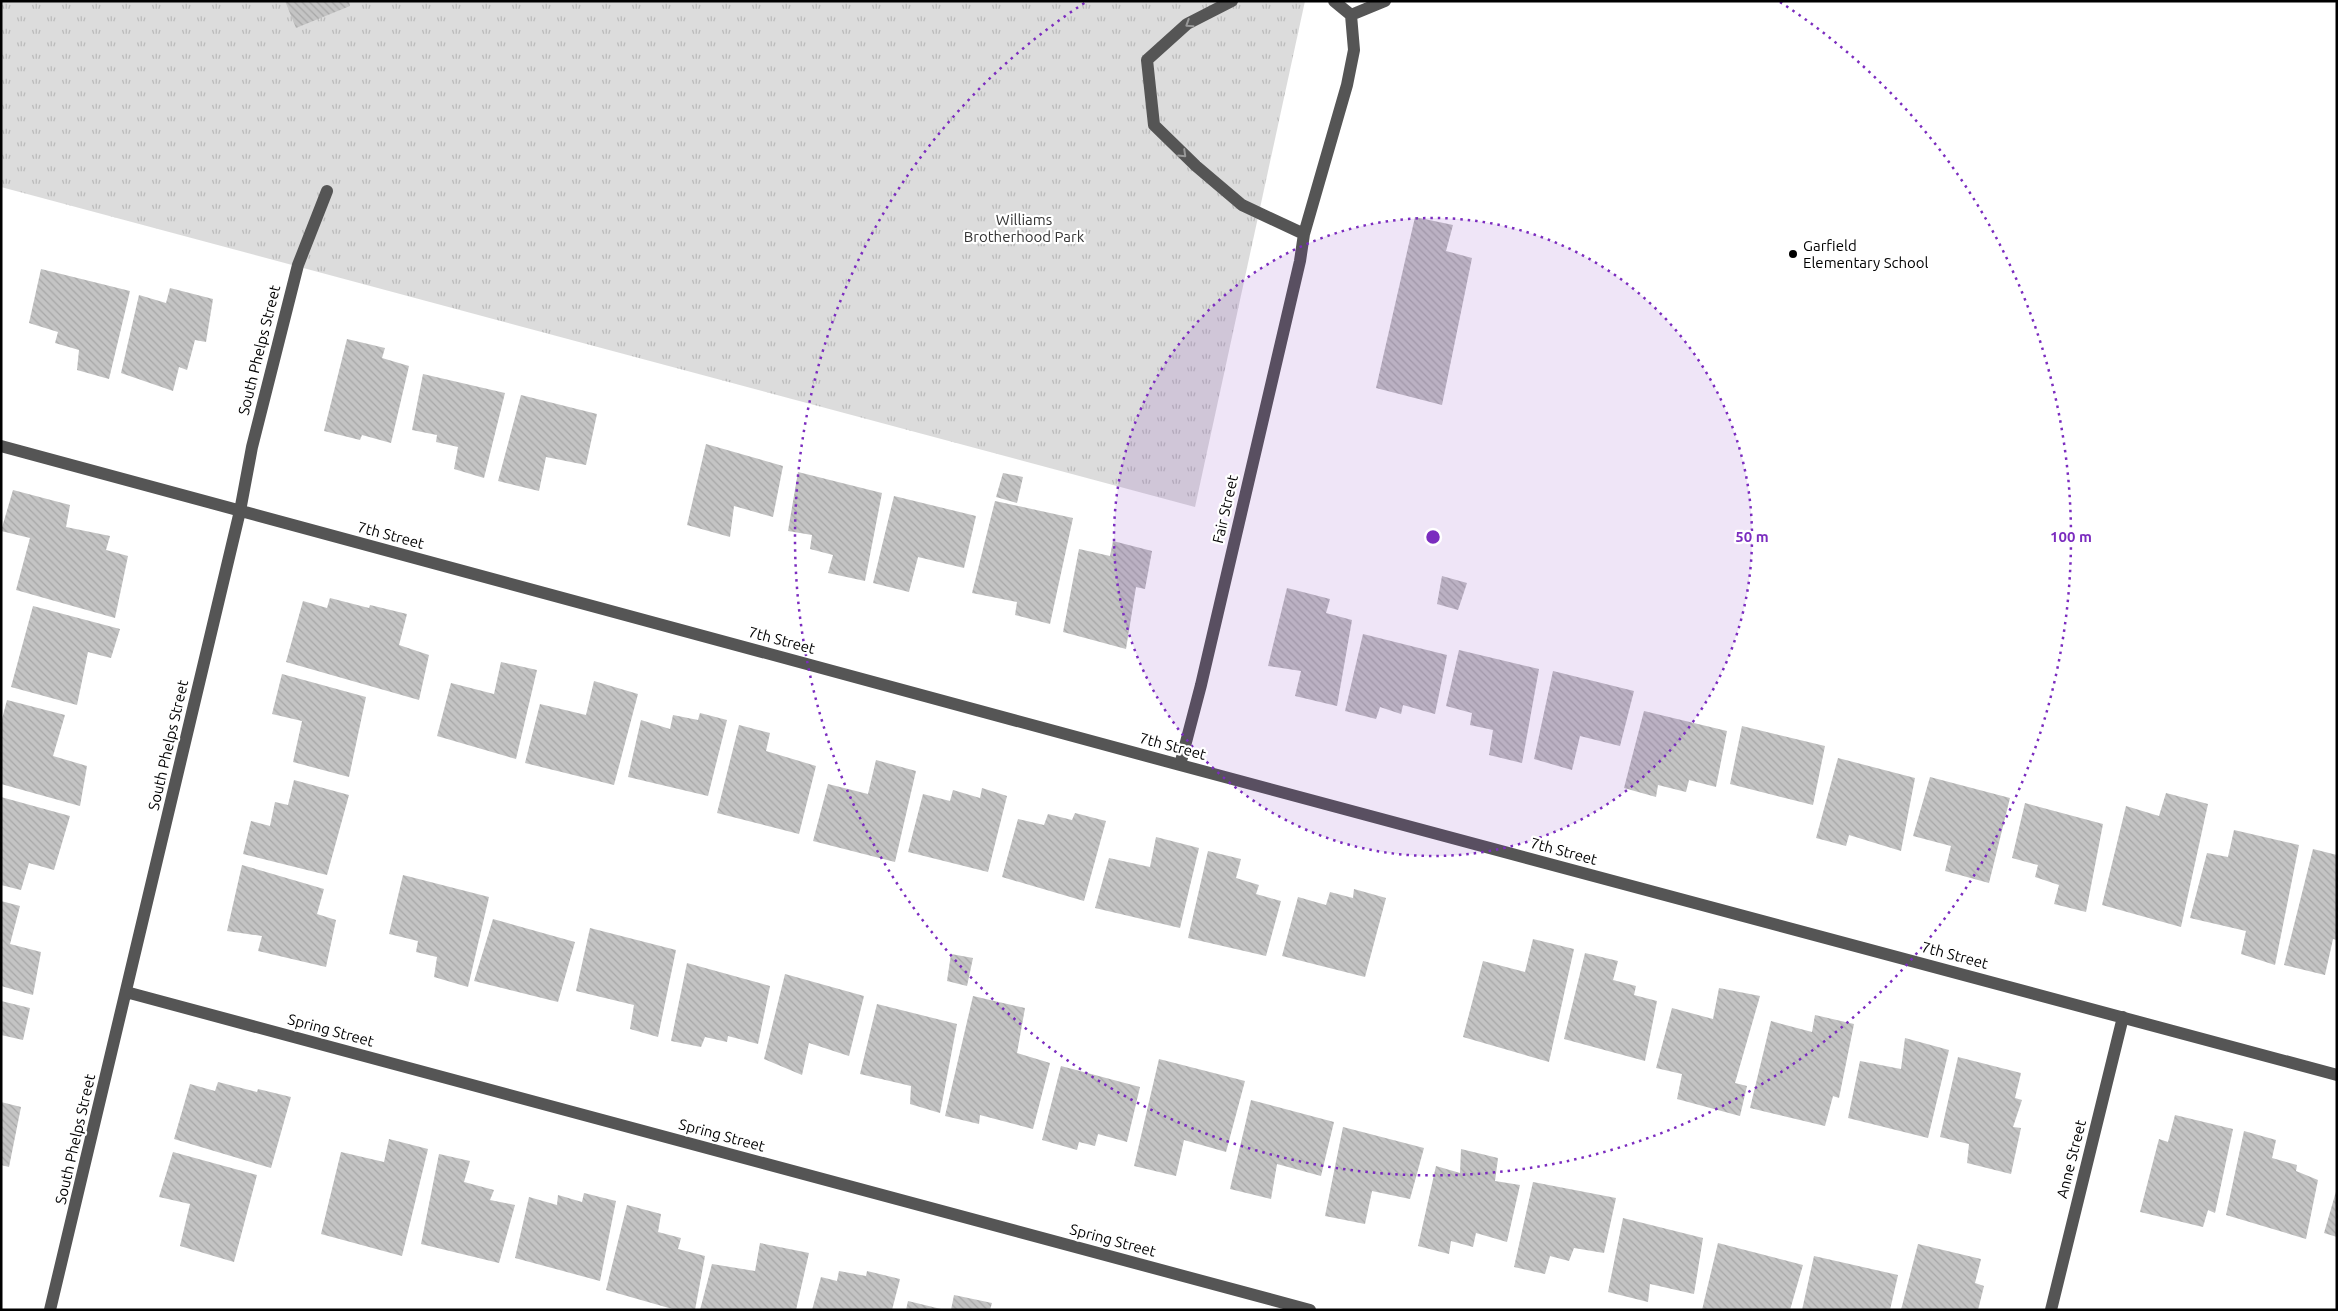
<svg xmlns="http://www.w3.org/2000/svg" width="2338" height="1311" font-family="Ubuntu,sans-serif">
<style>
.park{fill:url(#park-tufts)}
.building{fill:url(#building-back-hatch)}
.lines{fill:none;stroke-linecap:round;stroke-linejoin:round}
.minor{stroke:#555;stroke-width:12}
.oneway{stroke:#999}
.ring{fill:none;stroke:#7b2cbf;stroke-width:2.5;stroke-dasharray:2.5 5}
.poi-dot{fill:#000;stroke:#fff;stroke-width:2}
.labels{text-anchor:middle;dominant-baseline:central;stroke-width:4.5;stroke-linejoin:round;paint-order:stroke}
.park-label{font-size:15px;fill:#333;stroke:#fff}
.poi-label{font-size:15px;fill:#000;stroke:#fff;text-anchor:start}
.street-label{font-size:15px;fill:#000;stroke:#fff}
.centre{fill:#7b2cbf;stroke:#fff;stroke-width:2.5}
.ring-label{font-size:15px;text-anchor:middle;font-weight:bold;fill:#7b2cbf;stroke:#fff;stroke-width:4.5;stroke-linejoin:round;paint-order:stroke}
</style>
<defs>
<pattern id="park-tufts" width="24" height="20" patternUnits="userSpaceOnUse" patternTransform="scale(1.25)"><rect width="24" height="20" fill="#dcdcdc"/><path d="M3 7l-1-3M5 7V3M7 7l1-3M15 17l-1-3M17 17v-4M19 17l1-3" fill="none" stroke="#bbb"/></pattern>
<pattern id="building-back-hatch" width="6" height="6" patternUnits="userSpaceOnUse" patternTransform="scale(1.25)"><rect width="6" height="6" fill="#c4c4c4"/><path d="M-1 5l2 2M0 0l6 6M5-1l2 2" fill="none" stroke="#a7a7a7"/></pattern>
</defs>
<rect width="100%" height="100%" fill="#fff"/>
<path class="park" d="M 1,1 L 1305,1 L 1195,507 L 1,187 Z"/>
<path class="building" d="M 285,1 L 349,1 L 350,6 L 296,28 Z
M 1415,217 L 1453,225 L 1446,251 L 1472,258 L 1442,405 L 1376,388 Z
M 41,269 L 130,291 L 109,379 L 77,370 L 79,350 L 55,343 L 58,332 L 29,323 Z
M 170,288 L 213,299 L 206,342 L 195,340 L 187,370 L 179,367 L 173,391 L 121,373 L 139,295 L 166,303 Z
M 347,339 L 385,348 L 382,358 L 409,366 L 391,443 L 362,435 L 360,440 L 324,431 Z
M 423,374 L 505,393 L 484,478 L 454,469 L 458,447 L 436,442 L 437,435 L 412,430 Z
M 521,395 L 597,414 L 586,465 L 546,457 L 539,491 L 498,481 Z
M 706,444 L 783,466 L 773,517 L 734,506 L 730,537 L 687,525 Z
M 798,472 L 882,493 L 865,581 L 828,573 L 833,555 L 810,549 L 812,535 L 788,531 Z
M 1003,473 L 1023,477 L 1017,503 L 996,497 Z
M 13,490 L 70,505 L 66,527 L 110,536 L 106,550 L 128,556 L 115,618 L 16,590 L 30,538 L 1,531 Z
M 894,496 L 976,516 L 964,568 L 918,557 L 909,592 L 873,583 Z
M 995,501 L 1073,518 L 1050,624 L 1015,615 L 1017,602 L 972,593 Z
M 1113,541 L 1152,551 L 1145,589 L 1136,587 L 1126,649 L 1063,632 L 1079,549 L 1110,556 Z
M 1442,576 L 1467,583 L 1458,610 L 1437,604 Z
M 1287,588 L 1330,599 L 1326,613 L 1352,620 L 1337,706 L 1295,696 L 1301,671 L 1268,666 Z
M 330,598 L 369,608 L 370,605 L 407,614 L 399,645 L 429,655 L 419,700 L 286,662 L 303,601 L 327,608 Z
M 33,606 L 120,629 L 111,658 L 88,652 L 77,705 L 11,687 Z
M 1363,634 L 1447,655 L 1435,714 L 1403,705 L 1401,714 L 1380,707 L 1376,719 L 1345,711 Z
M 1459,650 L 1539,669 L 1522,763 L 1489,755 L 1493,730 L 1470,725 L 1472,713 L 1446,706 Z
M 501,662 L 537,670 L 516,759 L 437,736 L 451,683 L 494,694 Z
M 1553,671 L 1634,691 L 1620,746 L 1580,736 L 1572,770 L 1534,759 Z
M 282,674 L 366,697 L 349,777 L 293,762 L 302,721 L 272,714 Z
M 594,681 L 638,694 L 614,785 L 525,763 L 540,704 L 586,715 Z
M 7,700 L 65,715 L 53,756 L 87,766 L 80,806 L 1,784 L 1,723 Z
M 1644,711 L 1727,731 L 1716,787 L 1689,780 L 1686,792 L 1658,785 L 1656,797 L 1624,788 Z
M 700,713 L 727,720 L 708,796 L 628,777 L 641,720 L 670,729 L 673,715 L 698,720 Z
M 739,725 L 770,733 L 766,751 L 816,766 L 799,834 L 717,813 Z
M 1742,726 L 1825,746 L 1813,805 L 1730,784 Z
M 1838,758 L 1915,778 L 1901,851 L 1849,835 L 1846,846 L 1816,838 Z
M 876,760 L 916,771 L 895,862 L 813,841 L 828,784 L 868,794 Z
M 1930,777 L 2010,798 L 1989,883 L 1945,871 L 1951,846 L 1913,836 Z
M 294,780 L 349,795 L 327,875 L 243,854 L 251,821 L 270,826 L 275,802 L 288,805 Z
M 982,788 L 1007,796 L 988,872 L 908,852 L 923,794 L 950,801 L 953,790 L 980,798 Z
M 2166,793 L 2208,804 L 2181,927 L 2102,905 L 2126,806 L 2159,816 Z
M 1,797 L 70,816 L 54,870 L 29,863 L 21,890 L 1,885 Z
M 2025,803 L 2103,824 L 2086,912 L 2054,904 L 2059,885 L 2035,877 L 2038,865 L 2012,858 Z
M 1075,813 L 1106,821 L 1084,901 L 1002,877 L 1018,819 L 1044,825 L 1048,814 L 1072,820 Z
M 2234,830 L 2299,845 L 2275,965 L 2241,954 L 2246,931 L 2190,918 L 2207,853 L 2228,857 Z
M 1156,837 L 1199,848 L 1180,928 L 1095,908 L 1109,858 L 1150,867 Z
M 2313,849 L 2337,855 L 2337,940 L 2333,939 L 2325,975 L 2284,965 Z
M 1208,851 L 1241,859 L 1236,878 L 1259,885 L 1256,894 L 1281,901 L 1266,956 L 1188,938 Z
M 242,865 L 324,889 L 317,914 L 336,920 L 326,967 L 258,951 L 262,936 L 227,931 Z
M 403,875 L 489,897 L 468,987 L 434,977 L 437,957 L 416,952 L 418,941 L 389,934 Z
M 1354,889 L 1386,898 L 1365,977 L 1282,956 L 1298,897 L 1326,905 L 1330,892 L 1353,898 Z
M 1,901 L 20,906 L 10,944 L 41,952 L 33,995 L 1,986 Z
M 493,919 L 575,942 L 558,1002 L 474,981 Z
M 590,928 L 676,950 L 658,1037 L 630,1029 L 634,1005 L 576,991 Z
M 1533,939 L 1574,949 L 1549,1062 L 1463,1037 L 1483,961 L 1525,972 Z
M 1585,953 L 1618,961 L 1613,980 L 1636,986 L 1634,995 L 1657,1001 L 1645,1061 L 1564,1039 Z
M 951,954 L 973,958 L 967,986 L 947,981 Z
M 687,963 L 770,986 L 758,1044 L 728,1036 L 727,1042 L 705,1037 L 701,1047 L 671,1041 Z
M 785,974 L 864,996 L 849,1056 L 809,1043 L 802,1075 L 764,1059 Z
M 1719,988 L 1760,996 L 1735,1083 L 1747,1086 L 1740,1116 L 1677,1099 L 1682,1074 L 1656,1068 L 1672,1008 L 1713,1019 Z
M 973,996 L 1025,1008 L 1017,1053 L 1050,1063 L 1033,1129 L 980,1115 L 979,1124 L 945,1116 Z
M 1,1001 L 30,1008 L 23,1040 L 1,1035 Z
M 877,1004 L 957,1024 L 940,1113 L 910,1104 L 911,1086 L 860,1074 Z
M 1815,1015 L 1854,1024 L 1839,1098 L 1833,1096 L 1825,1126 L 1750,1108 L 1771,1021 L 1812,1032 Z
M 1905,1038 L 1949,1050 L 1928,1138 L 1848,1118 L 1860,1061 L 1901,1069 Z
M 1958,1057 L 2021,1073 L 2015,1098 L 2022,1100 L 2013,1127 L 2021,1128 L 2011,1174 L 1967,1163 L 1969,1144 L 1940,1137 Z
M 1159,1059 L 1245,1081 L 1226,1152 L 1184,1140 L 1176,1176 L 1134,1166 Z
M 1061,1066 L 1140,1087 L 1127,1142 L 1098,1134 L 1095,1146 L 1079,1142 L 1077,1150 L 1042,1140 Z
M 218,1082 L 257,1092 L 258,1089 L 291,1097 L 271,1168 L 174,1139 L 190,1084 L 215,1091 Z
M 1251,1100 L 1334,1122 L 1321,1176 L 1277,1164 L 1271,1199 L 1230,1189 Z
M 1,1102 L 21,1107 L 9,1167 L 1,1165 Z
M 2175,1115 L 2233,1129 L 2215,1213 L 2208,1210 L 2203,1227 L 2140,1212 L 2159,1139 L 2168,1142 Z
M 1343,1127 L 1424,1148 L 1410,1199 L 1372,1191 L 1365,1224 L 1325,1216 Z
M 2244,1131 L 2276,1140 L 2272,1158 L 2297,1165 L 2296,1171 L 2318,1180 L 2306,1239 L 2226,1215 Z
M 389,1139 L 428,1149 L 402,1256 L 321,1234 L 341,1152 L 384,1162 Z
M 1461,1149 L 1498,1158 L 1495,1181 L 1520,1185 L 1507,1242 L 1476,1233 L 1473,1247 L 1451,1241 L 1449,1254 L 1418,1246 L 1436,1166 L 1460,1173 Z
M 173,1152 L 257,1175 L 234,1262 L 180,1246 L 190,1204 L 159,1197 Z
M 439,1154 L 470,1161 L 464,1182 L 494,1190 L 490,1200 L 515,1205 L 499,1263 L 421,1244 Z
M 1533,1182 L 1616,1198 L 1604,1253 L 1574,1248 L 1569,1261 L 1550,1256 L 1545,1274 L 1514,1267 Z
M 2337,1188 L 2337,1237 L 2324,1233 Z
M 584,1193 L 616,1201 L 600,1281 L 515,1258 L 529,1197 L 557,1205 L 558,1195 L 582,1202 Z
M 627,1205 L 661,1214 L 658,1232 L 681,1238 L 678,1249 L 705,1256 L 695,1310 L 676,1310 L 606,1290 Z
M 1623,1218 L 1703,1238 L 1694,1294 L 1650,1284 L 1648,1302 L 1608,1292 Z
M 760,1243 L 809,1253 L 796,1310 L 700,1310 L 712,1264 L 755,1271 Z
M 1718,1243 L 1803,1265 L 1790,1310 L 1702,1310 Z
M 1918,1244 L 1981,1259 L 1975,1283 L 1984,1286 L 1978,1310 L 1901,1310 Z
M 1814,1256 L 1898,1275 L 1890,1310 L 1802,1310 Z
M 839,1271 L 866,1276 L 867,1271 L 900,1279 L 892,1310 L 812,1310 L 821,1277 L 837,1281 Z
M 954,1295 L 992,1303 L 990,1310 L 951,1310 Z
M 908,1301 L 941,1309 L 941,1310 L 906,1310 Z"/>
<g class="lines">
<path class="minor" d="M 1232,1 L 1187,24 L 1147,60 L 1154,125 L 1196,166 L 1242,205 L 1304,234
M 1334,1 L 1351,15
M 1,446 L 1180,765 L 2337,1075
M 1180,765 L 1201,685 L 1300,261 L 1304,234 L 1347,85 L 1354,50 L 1351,15 L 1385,1
M 126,992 L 1310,1310
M 50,1310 L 240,511 L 252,447 L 298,265 L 327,191
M 2051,1310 L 2123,1017"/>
</g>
<defs><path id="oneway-chevron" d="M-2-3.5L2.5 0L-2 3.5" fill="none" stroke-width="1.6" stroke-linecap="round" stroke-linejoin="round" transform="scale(1.25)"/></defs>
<g class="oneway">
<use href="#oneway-chevron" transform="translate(1189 24) rotate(147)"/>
<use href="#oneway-chevron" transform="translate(1183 154) rotate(44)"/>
</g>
<circle cx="1433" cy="537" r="319" fill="#7b2cbf" fill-opacity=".12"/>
<g class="ring">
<circle cx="1433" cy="537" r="319"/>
<path d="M1780 2A638 638 0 1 1 1086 2"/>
</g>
<circle class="poi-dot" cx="1793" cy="254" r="5"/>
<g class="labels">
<g class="park-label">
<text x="1024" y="219">Williams<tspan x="1024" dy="17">Brotherhood Park</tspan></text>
</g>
<g class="poi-label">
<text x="1803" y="245">Garfield<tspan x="1803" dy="17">Elementary School</tspan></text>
</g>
<g class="street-label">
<text transform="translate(259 350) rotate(-76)">South Phelps Street</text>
<text transform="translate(1225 509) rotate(-77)">Fair Street</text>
<text transform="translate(391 535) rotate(15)">7th Street</text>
<text transform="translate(782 640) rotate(15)">7th Street</text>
<text transform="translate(168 745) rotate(-77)">South Phelps Street</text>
<text transform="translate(1173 746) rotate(15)">7th Street</text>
<text transform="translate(1564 851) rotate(15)">7th Street</text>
<text transform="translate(1955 955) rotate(15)">7th Street</text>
<text transform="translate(331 1030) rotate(15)">Spring Street</text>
<text transform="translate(722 1135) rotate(15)">Spring Street</text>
<text transform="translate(75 1139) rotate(-77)">South Phelps Street</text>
<text transform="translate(2071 1159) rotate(-76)">Anne Street</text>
<text transform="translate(1113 1240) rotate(15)">Spring Street</text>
</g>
</g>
<circle cx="1433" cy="537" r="8" class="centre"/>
<g class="ring-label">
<text x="1752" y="542">50 m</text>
<text x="2071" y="542">100 m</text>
</g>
<rect width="2338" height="1311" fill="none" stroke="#000000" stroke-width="5"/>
</svg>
